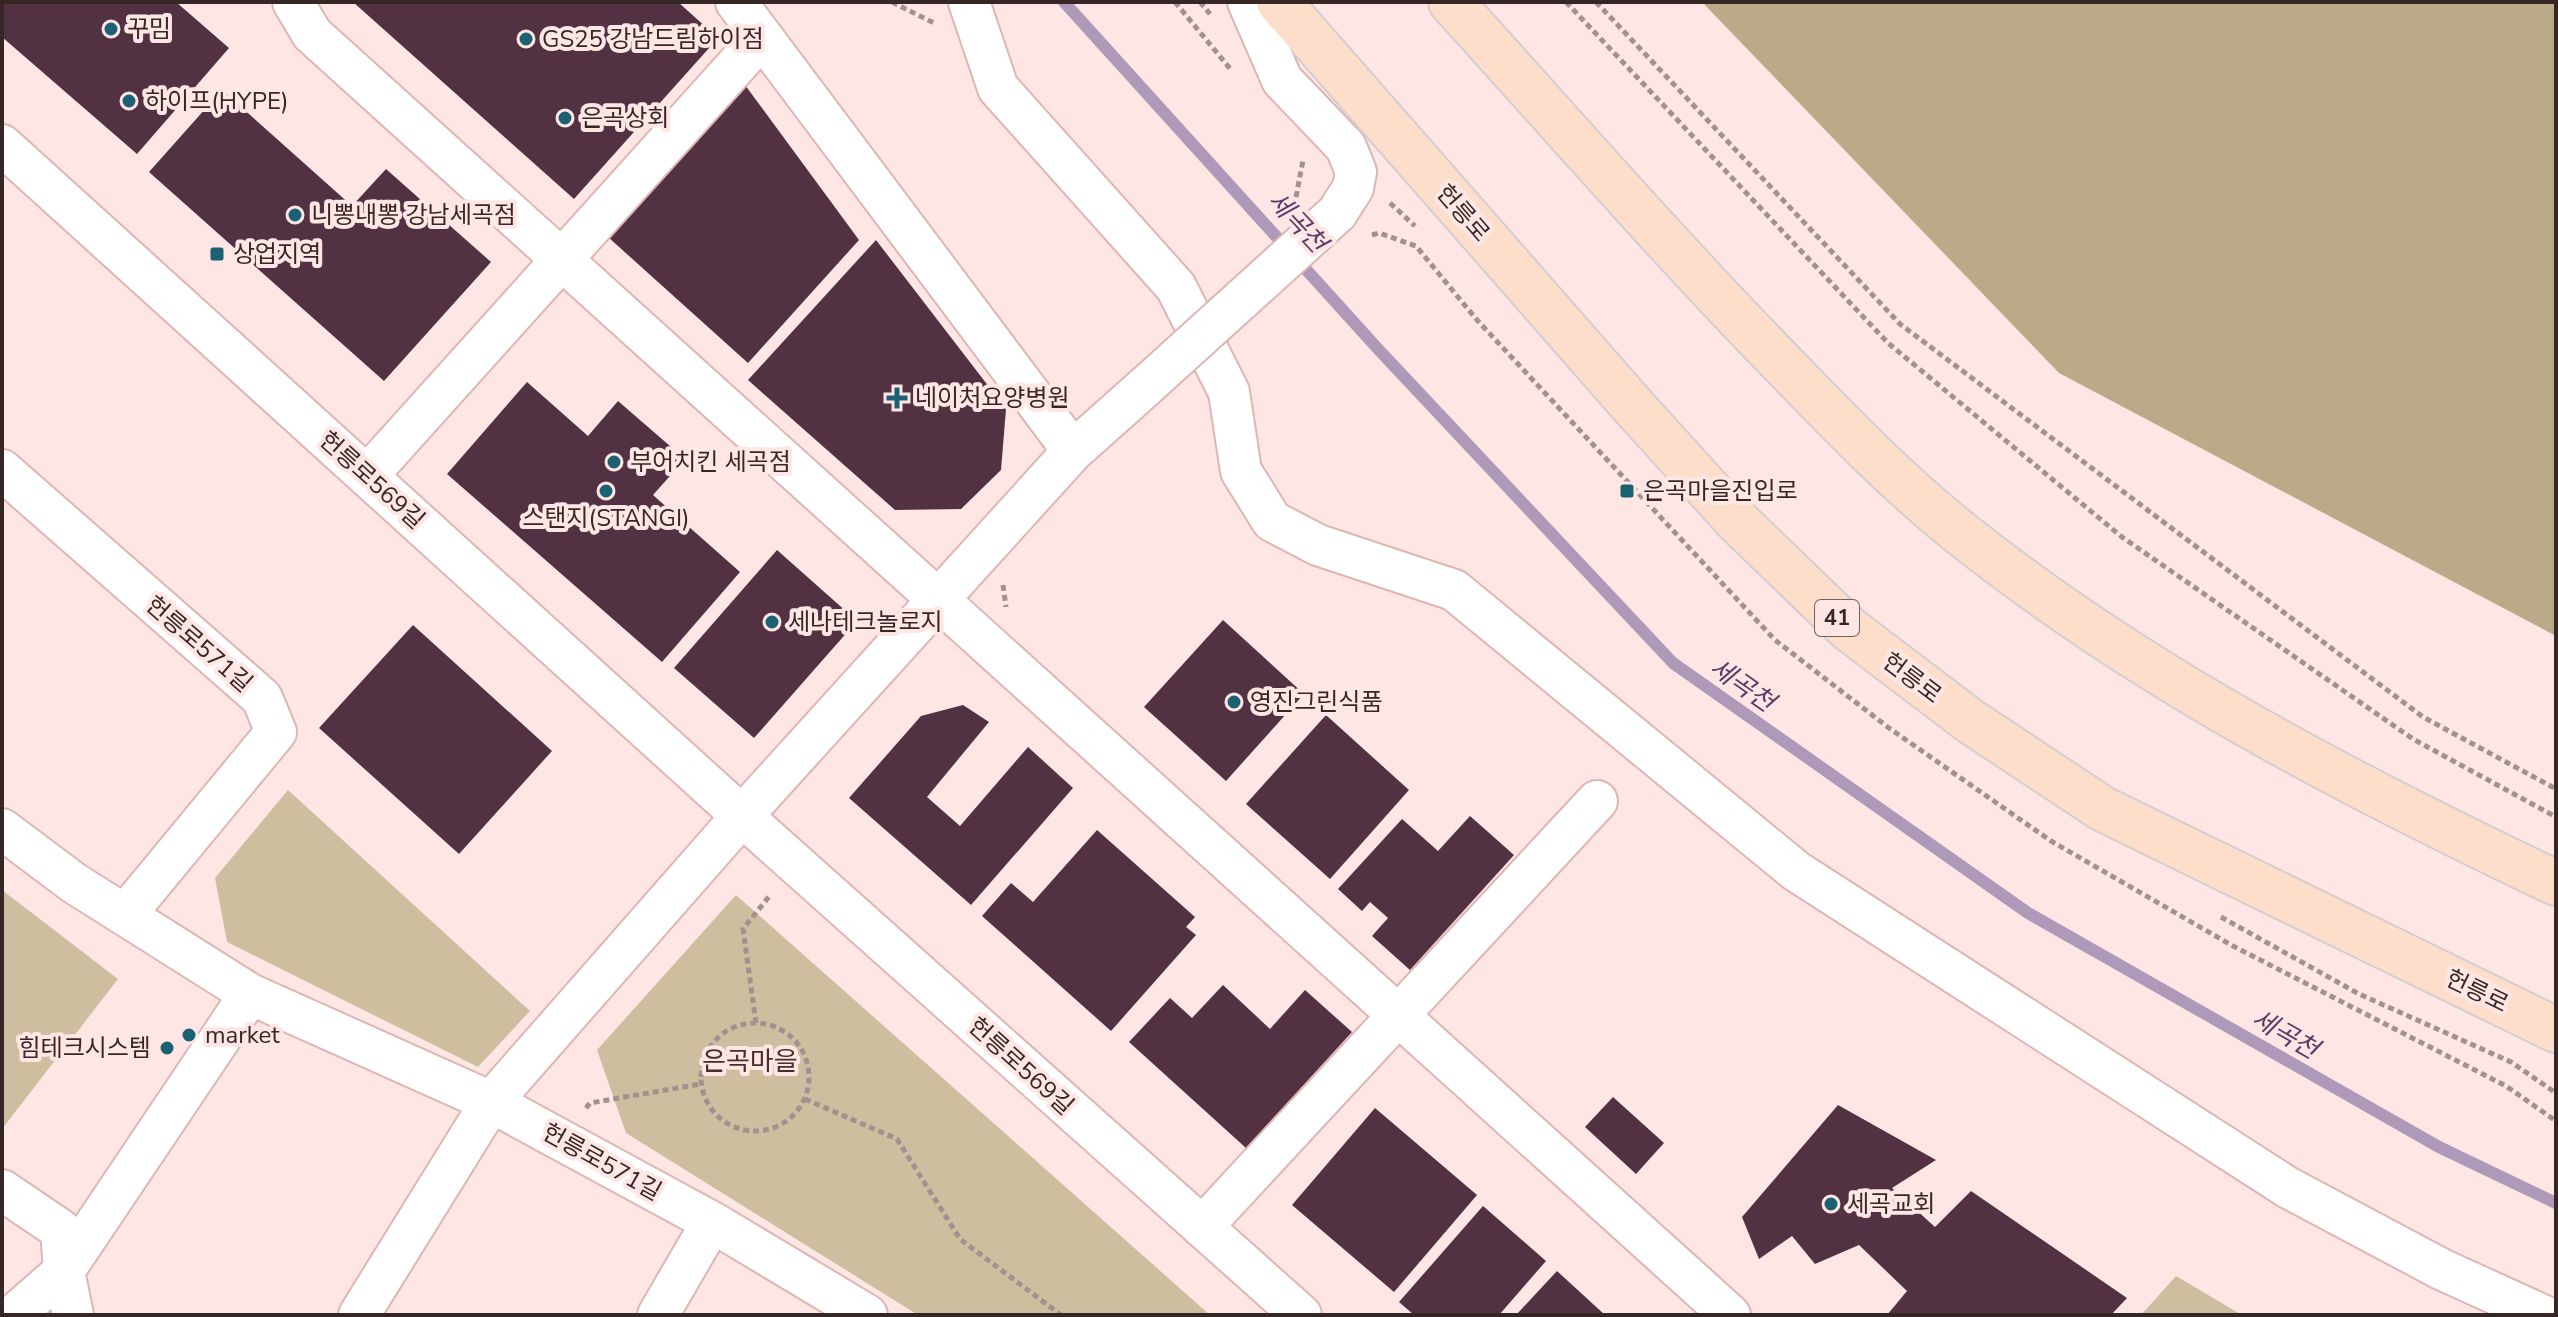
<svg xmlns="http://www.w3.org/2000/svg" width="2558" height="1317" font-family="'Nunito Sans','Noto Sans KR',sans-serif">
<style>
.green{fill:#cdbea0}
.forest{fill:#baaa87}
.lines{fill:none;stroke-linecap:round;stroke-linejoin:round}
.stream{stroke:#af99b8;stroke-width:12}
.building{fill:#523242}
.minor-casing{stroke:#ddb6b4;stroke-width:44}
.major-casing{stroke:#d3cfcf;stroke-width:48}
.path{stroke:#a4908f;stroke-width:5;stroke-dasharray:6 4;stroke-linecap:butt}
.minor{stroke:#fff;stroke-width:40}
.major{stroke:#fddecb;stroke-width:44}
.minor-bridge-casing{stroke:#ddb6b4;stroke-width:44;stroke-linecap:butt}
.minor-bridge{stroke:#fff;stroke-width:40}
.poi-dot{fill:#1c6173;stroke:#fee6e4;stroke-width:3}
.labels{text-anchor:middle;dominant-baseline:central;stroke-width:8;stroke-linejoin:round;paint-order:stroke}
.shield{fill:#fee6e4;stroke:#72605f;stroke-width:2}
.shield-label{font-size:22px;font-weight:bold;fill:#362726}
.poi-label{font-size:24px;fill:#362726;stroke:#fee6e4;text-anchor:start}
.street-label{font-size:24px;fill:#362726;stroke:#fee6e4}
.water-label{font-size:26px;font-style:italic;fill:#5b3c68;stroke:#fee6e4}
.neighbourhood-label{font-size:26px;fill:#4a2c2b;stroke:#fee6e4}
</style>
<rect width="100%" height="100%" fill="#fee6e4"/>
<path class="green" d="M 288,790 L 530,1011 L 478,1067 L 227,942 L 215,878 Z
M 2,890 L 118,979 L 2,1129 Z
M 736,895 L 1210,1315 L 918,1315 L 626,1133 L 597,1050 Z
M 2176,1276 L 2242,1315 L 2141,1315 Z"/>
<path class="forest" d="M 1702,2 L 2556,2 L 2556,636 L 2059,373 Z"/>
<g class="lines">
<path class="stream" d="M 1064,2 L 1378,349 L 1673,663 L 2028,913 L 2439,1147 L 2556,1203"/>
</g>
<path class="building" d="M 2,2 L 176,2 L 229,48 L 137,154 L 2,37 Z
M 353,2 L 678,2 L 718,38 L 574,199 Z
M 745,85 L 859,240 L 748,363 L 608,237 Z
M 222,90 L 352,206 L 386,169 L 491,262 L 384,381 L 149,172 Z
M 876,240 L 1006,409 L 1001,470 L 961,509 L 895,510 L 748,380 Z
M 527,382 L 588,436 L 618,401 L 685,459 L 653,495 L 740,572 L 662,662 L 447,474 Z
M 777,550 L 857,621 L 754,738 L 674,668 Z
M 1223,620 L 1304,694 L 1226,781 L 1144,707 Z
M 413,625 L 552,751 L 459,854 L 319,728 Z
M 963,705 L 989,722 L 927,797 L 960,826 L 1028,747 L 1073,788 L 971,905 L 849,798 L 921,716 Z
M 1326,715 L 1409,790 L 1330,879 L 1246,804 Z
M 1470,816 L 1514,855 L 1410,970 L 1372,936 L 1388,918 L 1370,902 L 1362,911 L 1338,889 L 1402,819 L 1438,851 Z
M 1097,830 L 1195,917 L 1186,927 L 1196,935 L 1111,1031 L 982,916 L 1011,883 L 1033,902 Z
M 1223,985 L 1270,1029 L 1305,990 L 1352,1032 L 1246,1148 L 1129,1042 L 1170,998 L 1192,1018 Z
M 1613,1097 L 1664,1143 L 1636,1174 L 1585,1127 Z
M 1838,1105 L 1936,1160 L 1892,1188 L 1935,1227 L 1971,1191 L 2127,1298 L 2111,1315 L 1887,1315 L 1907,1291 L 1859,1245 L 1815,1264 L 1792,1236 L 1759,1259 L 1742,1217 Z
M 1375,1108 L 1477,1195 L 1394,1292 L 1292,1205 Z
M 1483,1206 L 1546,1261 L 1499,1315 L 1414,1315 L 1399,1302 Z
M 1557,1271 L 1605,1315 L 1516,1315 Z"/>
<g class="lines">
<defs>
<path id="minor" d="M 293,2 L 312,34 L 1730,1315
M 736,2 L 1073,451
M 969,2 L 998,88 L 1176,287 L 1229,392 L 1241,471 L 1272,521 L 1318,545 L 1454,590 L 1796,871 L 2287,1187 L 2441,1269 L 2542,1315
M 1248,2 L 1282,80 L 1346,147 L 1356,172 L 1353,188 L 1337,213
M 2,145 L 742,816 L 1301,1315
M 2,470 L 262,698 L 276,732 L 125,915
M 367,476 L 762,37
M 2,829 L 74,883 L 250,994 L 491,1102 L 712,1222 L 867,1315
M 2,1190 L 61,1230 L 64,1271 L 73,1315
M 1202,1227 L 1597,801
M 14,1315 L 64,1271 L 250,994
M 359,1315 L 491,1102 L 742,816 L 1073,451 L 1146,386
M 658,1315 L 712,1222"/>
<path id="major" d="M 1279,2 L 1632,405 L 1738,522 L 1849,629 L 1970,721 L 2103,809 L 2556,1030
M 1451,2 C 1559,121 1664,242 1776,357 C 1835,418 1896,482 1963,535 C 2143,678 2350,785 2556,883"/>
</defs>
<use href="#minor" class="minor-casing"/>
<use href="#major" class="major-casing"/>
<path class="path" d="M 892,2 L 934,23
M 1175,2 L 1232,71
M 1200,2 L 1210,14
M 1566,2 L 1888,343 L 2122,537 L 2413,739 L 2556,817
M 1596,2 L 1900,324 L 2423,717 L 2556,789
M 1296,197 L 1303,160
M 1390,203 L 1415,226
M 1372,235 L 1379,233 L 1416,246 L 1477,320 L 1775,640 L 1889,728 L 2051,841 L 2233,946 L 2506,1086 L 2556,1121
M 1003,585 L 1006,607
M 2221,917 L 2359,994 L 2511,1062 L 2556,1093
M 756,1023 L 743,929 L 771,894
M701 1077a54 54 0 1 1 108 0a54 54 0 1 1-108 0Z
M 805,1099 L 897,1139 L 960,1239 L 1061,1315
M 586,1108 L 590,1103 L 701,1084"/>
<use href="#minor" class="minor"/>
<use href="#major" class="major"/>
<defs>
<path id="minor-bridge" d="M 1146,386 L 1337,213"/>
</defs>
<use href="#minor-bridge" class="minor-bridge-casing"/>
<use href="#minor-bridge" class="minor-bridge"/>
</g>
<g class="poi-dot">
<circle cx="111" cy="29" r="8"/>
<circle cx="526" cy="39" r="8"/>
<circle cx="129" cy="101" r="8"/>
<circle cx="565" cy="118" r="8"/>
<circle cx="295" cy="215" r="8"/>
<rect x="209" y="246" width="16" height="16" rx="4"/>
<path d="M893 386h8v8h8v8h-8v8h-8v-8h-8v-8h8z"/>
<circle cx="614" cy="462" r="8"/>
<circle cx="606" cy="491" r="8"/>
<rect x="1619" y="483" width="16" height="16" rx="4"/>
<circle cx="772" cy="622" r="8"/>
<circle cx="1234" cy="702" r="8"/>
<circle cx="189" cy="1035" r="8"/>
<circle cx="167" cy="1048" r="8"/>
<circle cx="1831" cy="1204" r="8"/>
</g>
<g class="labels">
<rect class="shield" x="1815" y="600" width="44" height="36" rx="6"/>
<g class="shield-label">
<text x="1837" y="618">41</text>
</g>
<g class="poi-label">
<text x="127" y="29">꾸밈</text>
<text x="542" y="39">GS25 강남드림하이점</text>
<text x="145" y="101">하이프(HYPE)</text>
<text x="581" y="118">은곡상회</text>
<text x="311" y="215">니뽕내뽕 강남세곡점</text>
<text x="233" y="254">상업지역</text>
<text x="915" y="398">네이처요양병원</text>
<text x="630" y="462">부어치킨 세곡점</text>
<text x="1643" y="491">은곡마을진입로</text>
<text x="606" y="518" text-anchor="middle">스탠지(STANGI)</text>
<text x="788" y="622">세나테크놀로지</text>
<text x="1250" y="702">영진그린식품</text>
<text x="205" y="1035">market</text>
<text x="151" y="1048" text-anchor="end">힘테크시스템</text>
<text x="1847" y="1204">세곡교회</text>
</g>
<g class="street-label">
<text transform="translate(1463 213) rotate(49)">헌릉로</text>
<text transform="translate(372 480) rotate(42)">헌릉로569길</text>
<text transform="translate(199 644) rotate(41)">헌릉로571길</text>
<text transform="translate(1912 678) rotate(37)">헌릉로</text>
<text transform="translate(2477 991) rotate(26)">헌릉로</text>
<text transform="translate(1021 1066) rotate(42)">헌릉로569길</text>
<text transform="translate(602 1162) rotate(29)">헌릉로571길</text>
</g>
<g class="water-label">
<text transform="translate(1297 222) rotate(47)">세곡천</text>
<text transform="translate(1742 685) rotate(35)">세곡천</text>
<text transform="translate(2285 1034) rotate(30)">세곡천</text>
</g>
<g class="neighbourhood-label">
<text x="750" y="1061">은곡마을</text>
</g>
</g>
<rect width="2558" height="1317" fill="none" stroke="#362726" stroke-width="8"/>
</svg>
